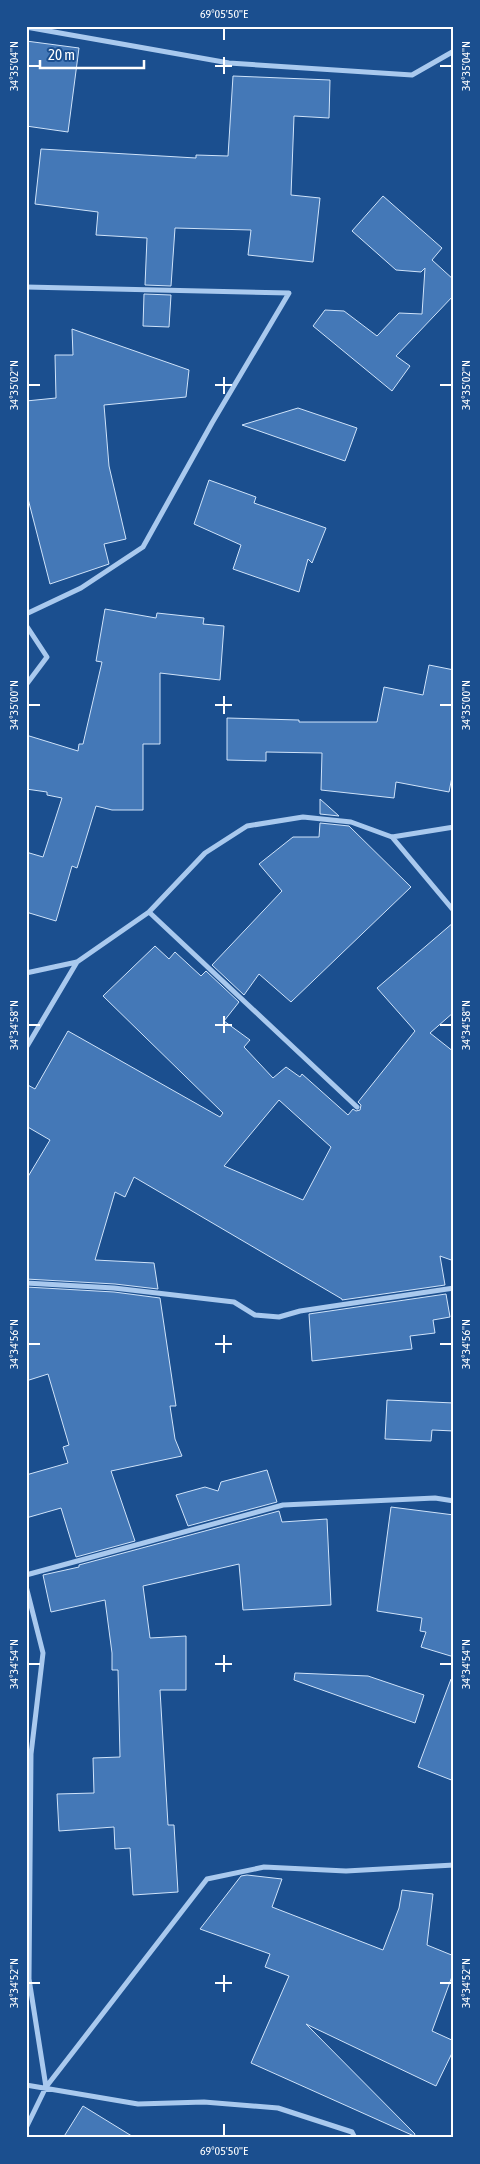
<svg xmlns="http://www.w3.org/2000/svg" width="480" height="2164" font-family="'Asap Condensed',sans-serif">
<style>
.building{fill:#4478b7;stroke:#cfe3fa;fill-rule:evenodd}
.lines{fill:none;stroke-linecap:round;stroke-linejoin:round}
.street{stroke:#a9c9ee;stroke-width:5}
.ticks{fill:none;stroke:#fff;stroke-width:2}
.neatline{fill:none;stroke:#fff;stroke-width:2}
.ticks-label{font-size:12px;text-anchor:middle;fill:#fff}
</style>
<rect width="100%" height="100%" fill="#1b4f8f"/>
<path class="building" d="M 26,41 L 79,48 L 68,132 L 26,126 Z
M 233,76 L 330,80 L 329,118 L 294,116 L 291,195 L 320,198 L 313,262 L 248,255 L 251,230 L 175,228 L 171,286 L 145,285 L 147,238 L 96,235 L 98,212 L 35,204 L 41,149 L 196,158 L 196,155 L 228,156 Z
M 383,196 L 442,248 L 432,260 L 454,280 L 454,295 L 396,356 L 410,366 L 392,391 L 313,326 L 325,310 L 344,311 L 377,336 L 399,313 L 422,314 L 425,268 L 421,272 L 396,270 L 352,231 Z
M 144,294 L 171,295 L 169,327 L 143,326 Z
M 72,329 L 189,370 L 186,397 L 104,405 L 109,466 L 126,539 L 104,544 L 109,564 L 50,584 L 26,491 L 26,401 L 56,398 L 55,355 L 73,355 Z
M 298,408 L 357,428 L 345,461 L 242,425 Z
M 209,480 L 256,497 L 254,503 L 326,528 L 312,563 L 308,559 L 299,592 L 233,569 L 241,545 L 194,524 Z
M 105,609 L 156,618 L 157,613 L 204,618 L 203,624 L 224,626 L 220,680 L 160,673 L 160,744 L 143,744 L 143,810 L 112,810 L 96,806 L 77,868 L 72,866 L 56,921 L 26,912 L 26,852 L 43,857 L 62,798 L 47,795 L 47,792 L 26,789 L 26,735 L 78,751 L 79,744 L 83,744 L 102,662 L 96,661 Z
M 429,665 L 454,670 L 454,767 L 449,792 L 396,782 L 394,798 L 321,790 L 322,753 L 266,752 L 266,761 L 227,760 L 227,718 L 299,720 L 299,722 L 377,722 L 384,687 L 423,695 Z
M 320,799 L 339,816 L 320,814 Z
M 320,823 L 349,826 L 411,887 L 291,1002 L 259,974 L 244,995 L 212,965 L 282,891 L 259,864 L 293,837 L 319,837 Z
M 454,922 L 454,1012 L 430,1033 L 454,1052 L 454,1261 L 440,1256 L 445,1285 L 342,1300 L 342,1299 L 134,1177 L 125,1197 L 115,1192 L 95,1260 L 154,1263 L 158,1289 L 115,1284 L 26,1279 L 26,1180 L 50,1140 L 26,1126 L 26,1084 L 35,1089 L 68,1031 L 220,1117 L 223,1113 L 103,996 L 155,946 L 169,959 L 175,952 L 201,976 L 206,971 L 239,1002 L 224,1021 L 250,1040 L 244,1047 L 273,1078 L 286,1067 L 300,1077 L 302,1074 L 348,1115 L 353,1109 L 356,1111 L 360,1110 L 361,1105 L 358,1102 L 415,1031 L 377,988 ZM 279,1100 L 331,1147 L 303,1200 L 224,1166 Z
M 26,1287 L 114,1292 L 160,1298 L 176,1406 L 170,1406 L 175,1439 L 182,1456 L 111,1471 L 135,1541 L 76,1557 L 61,1508 L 26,1518 L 26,1475 L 68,1463 L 63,1447 L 69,1445 L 48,1374 L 26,1381 Z
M 446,1294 L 450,1317 L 433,1320 L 435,1333 L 410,1336 L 412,1349 L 312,1361 L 309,1314 Z
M 387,1400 L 454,1403 L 454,1431 L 432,1430 L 431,1441 L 385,1439 Z
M 267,1470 L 277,1502 L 188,1526 L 176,1495 L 205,1487 L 218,1491 L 221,1482 Z
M 391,1507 L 454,1515 L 454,1657 L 421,1647 L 426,1632 L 420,1631 L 422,1618 L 377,1611 Z
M 279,1511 L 282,1522 L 327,1519 L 331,1605 L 243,1610 L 239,1564 L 143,1586 L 150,1638 L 186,1636 L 186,1690 L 160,1690 L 168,1825 L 174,1825 L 178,1892 L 133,1895 L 130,1848 L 115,1849 L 114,1827 L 59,1831 L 57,1794 L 94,1793 L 93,1758 L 120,1757 L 118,1670 L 112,1670 L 112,1653 L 105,1600 L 51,1612 L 43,1575 L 79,1567 L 79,1565 Z
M 295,1673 L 368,1676 L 424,1695 L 415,1723 L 294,1680 Z
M 451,1679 L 454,1680 L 454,1781 L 418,1767 Z
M 247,1875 L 282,1879 L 272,1907 L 383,1950 L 399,1908 L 402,1890 L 433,1894 L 427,1945 L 454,1956 L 454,1971 L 432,2031 L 454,2041 L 454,2049 L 436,2086 L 306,2024 L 415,2134 L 414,2136 L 251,2063 L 289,1976 L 265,1967 L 270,1954 L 200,1929 L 241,1876 Z
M 83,2106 L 135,2138 L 63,2138 Z"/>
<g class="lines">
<path class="street" d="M 26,27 L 229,63 L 412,75 L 454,51
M 26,287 L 289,293 L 212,423 L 143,547 L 81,588 L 26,614
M 26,625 L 47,657 L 26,685
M 392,837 L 454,911
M 149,912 L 357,1107
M 26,973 L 77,962 L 149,912 L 205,853 L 247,826 L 303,817 L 351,822 L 392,837 L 454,827
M 26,1048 L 77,962
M 26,1283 L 114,1288 L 234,1302 L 255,1315 L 279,1317 L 300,1311 L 454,1288
M 26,1575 L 283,1505 L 435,1498 L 454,1501
M 26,1586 L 43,1653 L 31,1754 L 29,1979 L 46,2087
M 26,2085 L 138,2104 L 204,2102 L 278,2108 L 352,2132 L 355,2138
M 26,2128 L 46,2087 L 207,1879 L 264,1867 L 346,1871 L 454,1865"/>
</g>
<path class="ticks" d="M 224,28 L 224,40M 224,57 L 224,74M 28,66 L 40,66M 215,66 L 232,66M 440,66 L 452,66M 224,377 L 224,394M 28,385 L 40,385M 215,385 L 232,385M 440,385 L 452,385M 224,696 L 224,714M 28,705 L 40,705M 215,705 L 232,705M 440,705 L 452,705M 224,1016 L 224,1033M 28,1025 L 40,1025M 215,1025 L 232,1025M 440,1025 L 452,1025M 224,1335 L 224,1353M 28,1344 L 40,1344M 215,1344 L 232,1344M 440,1344 L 452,1344M 224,1655 L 224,1672M 28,1664 L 40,1664M 215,1664 L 232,1664M 440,1664 L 452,1664M 224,1975 L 224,1992M 28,1983 L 40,1983M 215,1983 L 232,1983M 440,1983 L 452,1983M 224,2124 L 224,2136"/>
<rect width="480" height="2164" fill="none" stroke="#1b4f8f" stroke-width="55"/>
<path d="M40 60v8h104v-8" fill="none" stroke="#ffffff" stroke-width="2.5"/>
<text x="48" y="60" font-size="15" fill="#ffffff" stroke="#1b4f8f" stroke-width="4" paint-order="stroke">20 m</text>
<rect x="28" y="28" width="424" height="2108" class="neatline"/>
<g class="ticks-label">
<text x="224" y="18">69°05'50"E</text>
<text transform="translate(14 66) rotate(-90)" y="4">34°35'04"N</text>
<text transform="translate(466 66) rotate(-90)" y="4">34°35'04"N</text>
<text transform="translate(14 385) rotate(-90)" y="4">34°35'02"N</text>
<text transform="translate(466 385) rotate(-90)" y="4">34°35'02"N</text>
<text transform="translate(14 705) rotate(-90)" y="4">34°35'00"N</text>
<text transform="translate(466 705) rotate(-90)" y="4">34°35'00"N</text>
<text transform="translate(14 1025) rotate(-90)" y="4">34°34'58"N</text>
<text transform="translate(466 1025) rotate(-90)" y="4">34°34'58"N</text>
<text transform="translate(14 1344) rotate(-90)" y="4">34°34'56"N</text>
<text transform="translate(466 1344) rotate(-90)" y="4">34°34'56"N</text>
<text transform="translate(14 1664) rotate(-90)" y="4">34°34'54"N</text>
<text transform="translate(466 1664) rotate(-90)" y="4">34°34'54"N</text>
<text transform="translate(14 1983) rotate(-90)" y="4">34°34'52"N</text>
<text transform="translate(466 1983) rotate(-90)" y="4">34°34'52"N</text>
<text x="224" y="2155">69°05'50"E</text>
</g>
</svg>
